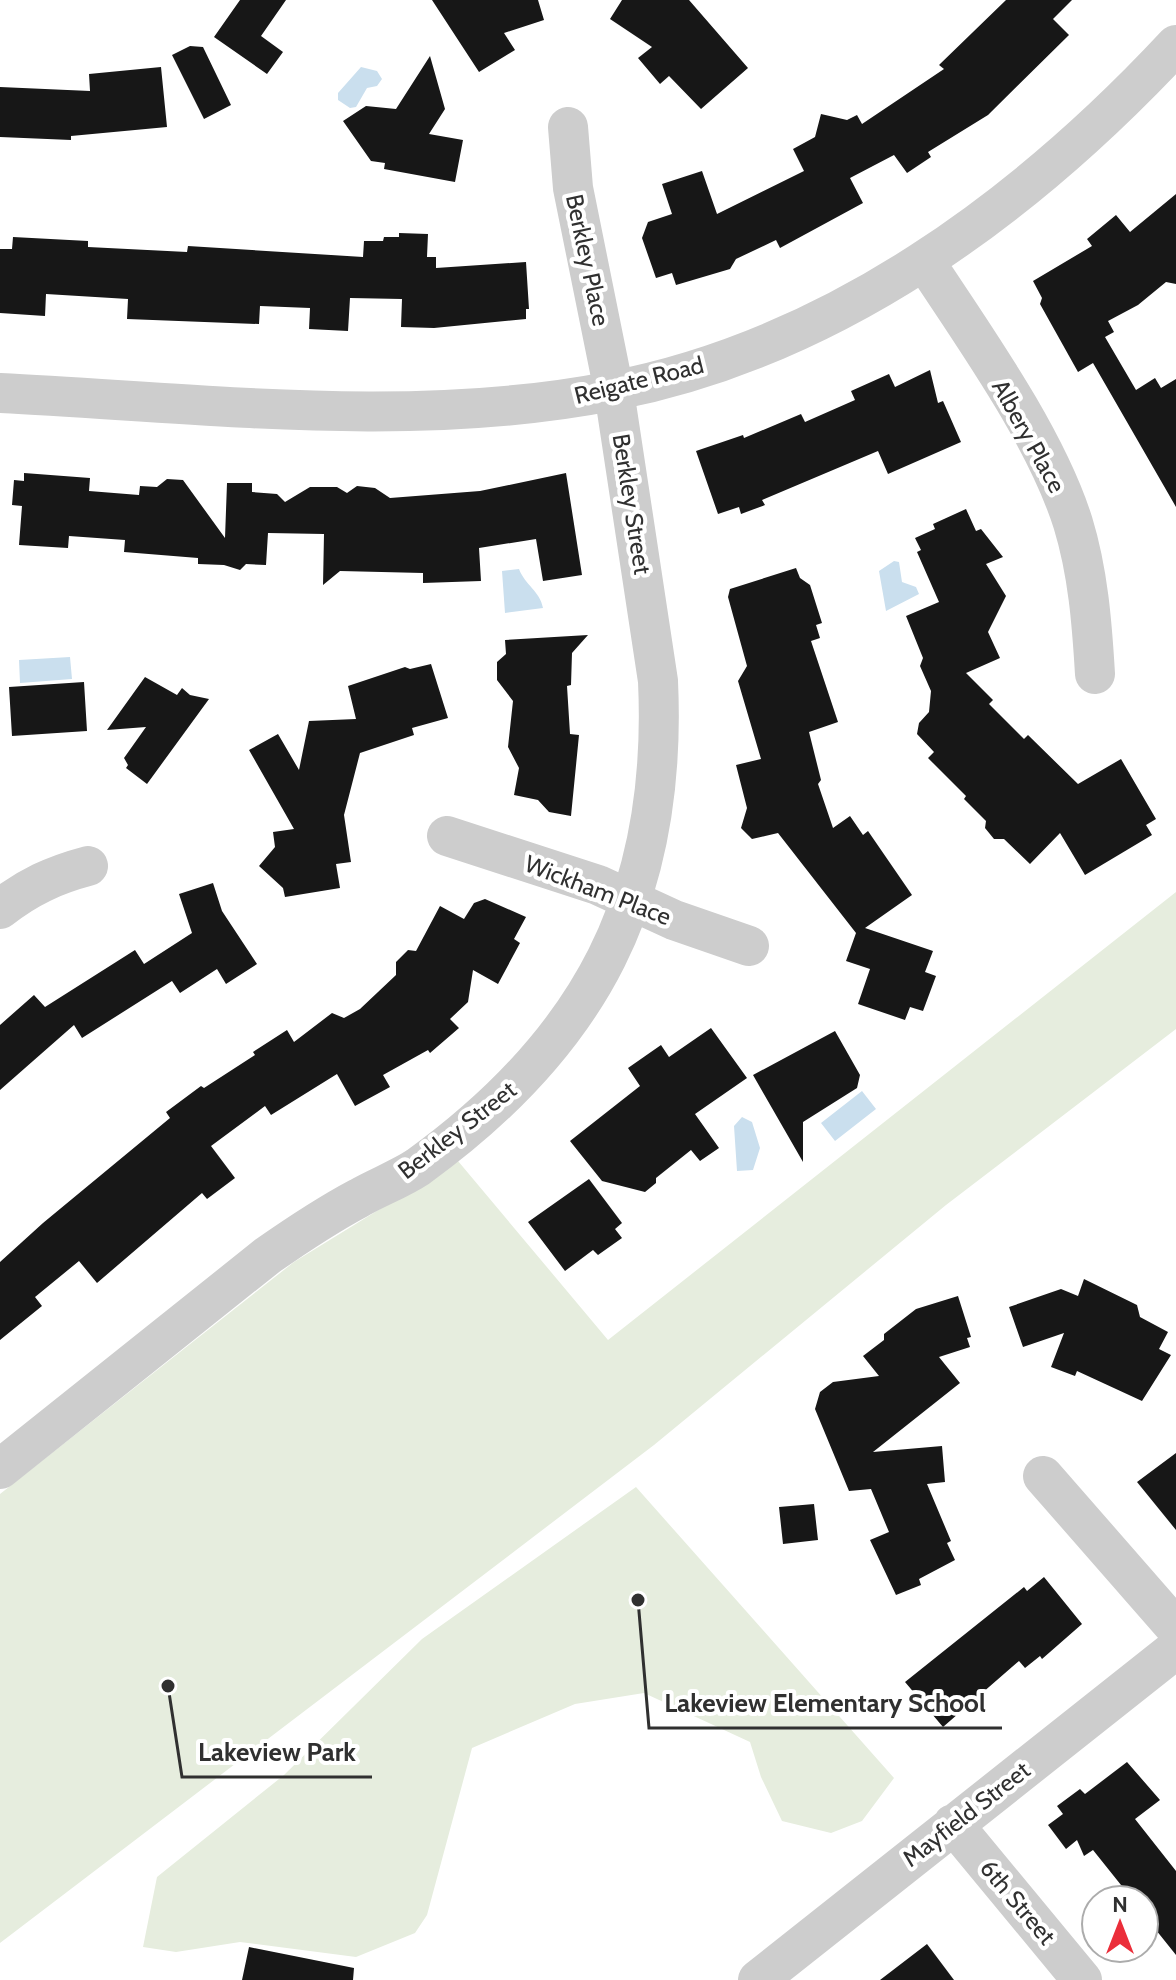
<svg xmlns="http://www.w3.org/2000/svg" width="1176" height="1980" font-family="Cabin,sans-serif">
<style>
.green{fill:#e6edde}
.water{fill:#cadfee}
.building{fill:#171717}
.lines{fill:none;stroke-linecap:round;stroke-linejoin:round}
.minor{stroke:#cdcdcd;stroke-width:40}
.labels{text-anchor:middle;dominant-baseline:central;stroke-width:8;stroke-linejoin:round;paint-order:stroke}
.street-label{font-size:24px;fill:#303030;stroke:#fff}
.leader{fill:none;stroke:#303030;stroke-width:3}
.callout-dot{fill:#303030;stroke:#fff;stroke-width:3}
.callout-label{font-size:26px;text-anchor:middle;font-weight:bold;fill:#303030;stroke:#fff;stroke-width:8;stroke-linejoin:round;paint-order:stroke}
</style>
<rect width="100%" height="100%" fill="#fff"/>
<path class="green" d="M 1176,892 L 1176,1029 L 946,1205 L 654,1445 L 0,1943 L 0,1494 L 294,1262 L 458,1161 L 608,1340 Z
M 636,1487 L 894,1778 L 862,1821 L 831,1833 L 782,1821 L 761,1777 L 750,1742 L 644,1693 L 575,1704 L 472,1748 L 427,1915 L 415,1933 L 356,1957 L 240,1942 L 176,1952 L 143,1947 L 157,1877 L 284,1775 L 422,1639 Z"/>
<path class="water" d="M 361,67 L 377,71 L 382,79 L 377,86 L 367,88 L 356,107 L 350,108 L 338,100 L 338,93 Z
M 894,561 L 899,562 L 902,582 L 916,587 L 919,594 L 886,611 L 879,571 Z
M 519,569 C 525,585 540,591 543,608 L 505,613 L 502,571 Z
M 70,657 L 72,679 L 20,683 L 19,660 Z
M 862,1091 L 876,1109 L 835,1141 L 821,1123 Z
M 742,1117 L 752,1122 L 760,1148 L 753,1170 L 737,1171 L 734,1126 Z"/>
<path class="building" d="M 240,0 L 286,0 L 261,36 L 283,52 L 267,74 L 214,37 Z
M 432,0 L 538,0 L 544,20 L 504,33 L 515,50 L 479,72 Z
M 622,0 L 689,0 L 748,68 L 701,109 L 669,76 L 660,84 L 638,58 L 652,47 L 610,19 Z
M 1006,0 L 1072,0 L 1053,19 L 1069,35 L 988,115 L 928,152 L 931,157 L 907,173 L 894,155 L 850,178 L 863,203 L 780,248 L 776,240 L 736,259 L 730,269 L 676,285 L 672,273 L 656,278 L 642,238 L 648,222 L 672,214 L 662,184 L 702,171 L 717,214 L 804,171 L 793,149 L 815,137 L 821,114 L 847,120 L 857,115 L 862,124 L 944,69 L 939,65 Z
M 190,46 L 203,47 L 231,105 L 204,119 L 172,55 Z
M 430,56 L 445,109 L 429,134 L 463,140 L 455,182 L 384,169 L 385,163 L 371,161 L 343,121 L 366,106 L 396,109 Z
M 161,67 L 167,127 L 71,136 L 71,140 L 0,137 L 0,87 L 90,91 L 89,74 Z
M 1176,194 L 1176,284 L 1166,282 L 1138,305 L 1108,321 L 1114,332 L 1105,337 L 1136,390 L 1155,378 L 1161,388 L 1176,379 L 1176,507 L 1093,363 L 1078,372 L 1040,304 L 1042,298 L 1033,281 L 1092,246 L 1087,239 L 1116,215 L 1130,232 Z
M 399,233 L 428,234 L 427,257 L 436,257 L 436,268 L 526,262 L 529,309 L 526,309 L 526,319 L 434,328 L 401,327 L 402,299 L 350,298 L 348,331 L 309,329 L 310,308 L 260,306 L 259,324 L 127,319 L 128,299 L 46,294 L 45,316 L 0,313 L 0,249 L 12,249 L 13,237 L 88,241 L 88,247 L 187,252 L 188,246 L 363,257 L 364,241 L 383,241 L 384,237 L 399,237 Z
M 930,370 L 938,403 L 943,401 L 961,442 L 888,474 L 878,451 L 762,500 L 765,505 L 741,514 L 739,507 L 718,514 L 696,451 L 743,435 L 744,438 L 801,414 L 805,422 L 855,400 L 851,391 L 889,374 L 895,387 Z
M 24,473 L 90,478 L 89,491 L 139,495 L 140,486 L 157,487 L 167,479 L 183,480 L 225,538 L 227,483 L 252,483 L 252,492 L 277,494 L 285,502 L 310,487 L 337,487 L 347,493 L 357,486 L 375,488 L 390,498 L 480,491 L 566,473 L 582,575 L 543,581 L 536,539 L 479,548 L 481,581 L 423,583 L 423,573 L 340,571 L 323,585 L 324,534 L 268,533 L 266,565 L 246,564 L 240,570 L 224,565 L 198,564 L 198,558 L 124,552 L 125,540 L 69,536 L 68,548 L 19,545 L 22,506 L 12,505 L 14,480 L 24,481 Z
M 966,509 L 976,531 L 981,529 L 1003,557 L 986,564 L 1006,596 L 988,632 L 1000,658 L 966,673 L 993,700 L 989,704 L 1024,739 L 1028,735 L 1078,784 L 1121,759 L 1156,819 L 1146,825 L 1152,835 L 1085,875 L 1060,833 L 1030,864 L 1004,839 L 994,839 L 985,828 L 986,821 L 964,799 L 966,796 L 928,758 L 934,752 L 917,734 L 919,723 L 929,712 L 931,691 L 920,666 L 923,658 L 906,616 L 939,602 L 917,552 L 921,550 L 915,538 L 935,529 L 933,524 Z
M 796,568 L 800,578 L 810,585 L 822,623 L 816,625 L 820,638 L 811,641 L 838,722 L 809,732 L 821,780 L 818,784 L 833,828 L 850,816 L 863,835 L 868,831 L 912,895 L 865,928 L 933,951 L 925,972 L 936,976 L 923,1011 L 910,1007 L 905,1020 L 858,1004 L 870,969 L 846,961 L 856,933 L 778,833 L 752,839 L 741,828 L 747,808 L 736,765 L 761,759 L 738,681 L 747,666 L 728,597 L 730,589 Z
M 588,635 L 572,653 L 571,685 L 567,686 L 570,734 L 579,735 L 571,816 L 549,812 L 538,800 L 514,795 L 519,768 L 508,747 L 513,701 L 497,680 L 497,662 L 506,654 L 505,640 Z
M 431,664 L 448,718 L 412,728 L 414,735 L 360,753 L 344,815 L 351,862 L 336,864 L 340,888 L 285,897 L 283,888 L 259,866 L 275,847 L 273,832 L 294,829 L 249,750 L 278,734 L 299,770 L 309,721 L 356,719 L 348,686 L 405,667 L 410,669 Z
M 145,677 L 177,695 L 182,688 L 190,695 L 209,699 L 147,784 L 126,768 L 128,765 L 124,758 L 146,727 L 107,730 Z
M 84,682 L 87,731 L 12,736 L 9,687 Z
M 213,883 L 222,911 L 257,964 L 226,984 L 217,969 L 180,993 L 172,981 L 82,1038 L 74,1025 L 0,1090 L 0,1025 L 34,995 L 45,1007 L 135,950 L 144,964 L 192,933 L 179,894 Z
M 485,899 L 526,917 L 514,939 L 520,943 L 498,984 L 473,970 L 468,1002 L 450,1019 L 459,1028 L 430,1053 L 428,1050 L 383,1075 L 390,1087 L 355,1106 L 337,1074 L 271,1115 L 265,1106 L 211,1146 L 235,1178 L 207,1199 L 202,1193 L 97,1283 L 79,1261 L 35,1297 L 42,1306 L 0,1340 L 0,1262 L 43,1223 L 170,1118 L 166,1112 L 201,1086 L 204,1088 L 255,1055 L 253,1052 L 287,1030 L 294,1042 L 332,1013 L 344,1018 L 360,1009 L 396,975 L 396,962 L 408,950 L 416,951 L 440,906 L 464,919 L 474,903 Z
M 711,1028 L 747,1078 L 695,1114 L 719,1148 L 700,1161 L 691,1150 L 656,1178 L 656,1183 L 645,1192 L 602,1181 L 570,1141 L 640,1086 L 628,1068 L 661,1045 L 669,1057 Z
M 835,1031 L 860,1075 L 857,1088 L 803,1122 L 803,1162 L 753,1075 Z
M 589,1179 L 622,1223 L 615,1229 L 622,1238 L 598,1255 L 593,1250 L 565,1271 L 528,1222 Z
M 1084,1279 L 1137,1305 L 1140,1317 L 1168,1332 L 1159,1349 L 1171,1355 L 1142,1401 L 1077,1371 L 1075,1376 L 1051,1367 L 1064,1333 L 1023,1347 L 1009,1307 L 1061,1289 L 1078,1296 Z
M 958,1296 L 971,1337 L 967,1338 L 970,1347 L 939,1357 L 960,1383 L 873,1452 L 942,1446 L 945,1482 L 927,1484 L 951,1541 L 947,1543 L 955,1560 L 919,1579 L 921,1585 L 896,1595 L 870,1540 L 889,1532 L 871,1489 L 849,1491 L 815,1409 L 820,1392 L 833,1382 L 879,1376 L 863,1356 L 884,1340 L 884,1334 L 916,1309 Z
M 1176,1453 L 1176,1530 L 1137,1482 Z
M 814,1504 L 818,1540 L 783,1544 L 779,1507 Z
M 1044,1577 L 1082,1624 L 1042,1659 L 1040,1656 L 1025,1668 L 1019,1661 L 943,1727 L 905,1682 L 1024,1587 L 1027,1591 Z
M 1127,1762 L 1160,1800 L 1135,1819 L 1176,1871 L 1176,1955 L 1144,1915 L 1144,1900 L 1133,1900 L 1093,1850 L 1084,1856 L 1077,1840 L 1066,1849 L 1048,1825 L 1063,1814 L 1057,1806 L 1080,1789 L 1085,1794 Z
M 927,1944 L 954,1980 L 880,1980 Z
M 249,1947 L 354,1968 L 353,1980 L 242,1980 Z"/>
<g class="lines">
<path class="minor" d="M 925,262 C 975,338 1046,437 1073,523 C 1088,572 1092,623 1095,674
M 0,393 C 200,403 414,430 612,391 C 834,348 1025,207 1176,45
M 447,836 L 598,885 L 674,920 L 749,946
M 0,909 C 28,887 54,875 88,866
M 0,1469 L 267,1256 C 297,1235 327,1215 359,1198 C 378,1187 400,1179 418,1167 C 591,1042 668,896 658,681 L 614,391 L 573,188 L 568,127
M 1043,1476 L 1176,1628
M 953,1824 L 1082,1980
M 758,1980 L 1176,1649"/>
</g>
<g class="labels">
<g class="street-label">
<text transform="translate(588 260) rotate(78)">Berkley Place</text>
<text transform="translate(639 380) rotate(-14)">Reigate Road</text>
<text transform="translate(1029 436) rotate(61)">Albery Place</text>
<text transform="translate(632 504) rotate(81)">Berkley Street</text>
<text transform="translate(598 890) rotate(21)">Wickham Place</text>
<text transform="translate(457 1130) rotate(-38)">Berkley Street</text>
<text transform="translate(966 1814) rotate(-38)">Mayfield Street</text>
<text transform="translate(1018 1902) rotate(50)">6th Street</text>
</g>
</g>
<path class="leader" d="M638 1600L649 1728H1002M168 1686L182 1777H372"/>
<g class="callout-dot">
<circle cx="638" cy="1600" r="8"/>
<circle cx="168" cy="1686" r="8"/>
</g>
<g class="callout-label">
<text x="825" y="1712">Lakeview Elementary School</text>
<text x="277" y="1761">Lakeview Park</text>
</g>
<g transform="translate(1120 1924)"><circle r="38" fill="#ffffff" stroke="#acacac" stroke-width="2"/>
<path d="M0-6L14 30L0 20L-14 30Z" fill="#eb2e3a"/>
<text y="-12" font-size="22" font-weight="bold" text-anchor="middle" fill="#303030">N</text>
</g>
</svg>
